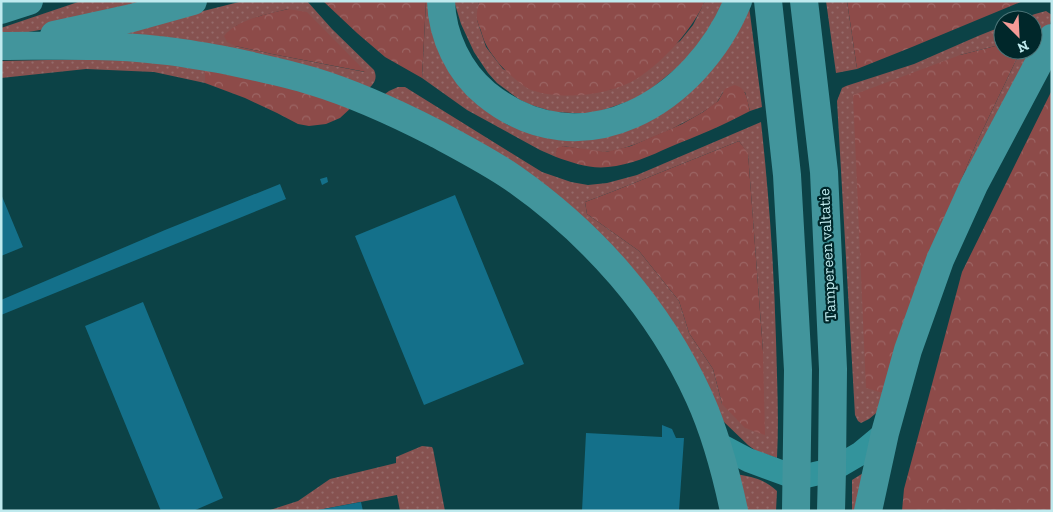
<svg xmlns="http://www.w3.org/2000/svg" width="1053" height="512" font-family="'Zilla Slab',serif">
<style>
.grass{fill:url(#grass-dots);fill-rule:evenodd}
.forest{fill:url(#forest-crowns)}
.building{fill:#14708a}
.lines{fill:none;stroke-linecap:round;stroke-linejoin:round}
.minor{stroke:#33949c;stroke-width:24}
.highway{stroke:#42959c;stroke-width:28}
.labels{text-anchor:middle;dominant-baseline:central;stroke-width:4.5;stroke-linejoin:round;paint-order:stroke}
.street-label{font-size:16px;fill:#bfeaee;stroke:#00272a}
</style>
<defs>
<pattern id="grass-dots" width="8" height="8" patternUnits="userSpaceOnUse" patternTransform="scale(1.25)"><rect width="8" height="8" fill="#865250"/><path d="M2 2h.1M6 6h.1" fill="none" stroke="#956b6a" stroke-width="1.8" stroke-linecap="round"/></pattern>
<pattern id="forest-crowns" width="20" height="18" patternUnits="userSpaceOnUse" patternTransform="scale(1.25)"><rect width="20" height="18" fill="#8d4b49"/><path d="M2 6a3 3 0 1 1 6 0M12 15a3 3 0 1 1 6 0" fill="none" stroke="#9b6564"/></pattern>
</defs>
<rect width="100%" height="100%" fill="#0c4246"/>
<path class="grass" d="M 81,1 L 160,1 C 107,14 55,30 1,36 L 1,28 Z
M 243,1 L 307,1 L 332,29 L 374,70 C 378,79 374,84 367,90 L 100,37 ZM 288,9 L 365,72 L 272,54 L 235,46 L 236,26 L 260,16 Z
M 426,1 L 433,1 L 489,112 L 508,125 L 536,133 L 602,134 L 749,6 L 762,107 L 750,111 L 745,92 L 723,92 C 721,96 719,99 717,102 C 699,118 629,151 605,152 C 593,152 576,148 563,146 L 556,152 L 556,157 L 540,150 L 467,110 L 422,78 Z
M 454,1 L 479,1 L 477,20 L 486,47 L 503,69 L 552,94 L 578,95 L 612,89 L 680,41 L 693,25 L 705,1 L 726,1 L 694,54 L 641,97 L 592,114 L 554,112 L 531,105 L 520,100 L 497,83 L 488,73 L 474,52 L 461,24 Z
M 826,1 L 847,1 L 857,69 L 836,73 Z
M 1046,11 L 1052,15 L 1050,25 L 1004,109 L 881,409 L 869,419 L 861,423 L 858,421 L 855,415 L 837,101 L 842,88 L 846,86 L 914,64 L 978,36 L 1003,26 L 1003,44 L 960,55 L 917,288 L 976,144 L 1021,50 L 1033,50 L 1033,20 L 1018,20 L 1035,14 Z
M 94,59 L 155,61 L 205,67 L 205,83 L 154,72 L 86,69 L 1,78 L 1,61 Z
M 398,87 L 405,87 L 542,172 L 571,182 L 588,185 L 607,183 L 637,175 L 761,122 C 769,195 774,267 776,340 C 777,379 779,419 777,458 L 756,451 L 748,445 L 724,422 L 646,291 L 381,97 L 389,91 ZM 739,141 L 748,154 L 763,351 L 722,404 L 713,369 L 689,333 L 679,301 L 639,251 L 587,214 L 585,202 L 614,191 Z
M 422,446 L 432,447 L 433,449 L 445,511 L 400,511 L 397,495 L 313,511 L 267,511 L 298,501 L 330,479 L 396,463 L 396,457 Z
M 868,470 L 860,511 L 852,511 L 852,480 Z
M 736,474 C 753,477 764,479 777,491 L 776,511 L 743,511 Z"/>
<path class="forest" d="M 323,1 L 426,1 L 422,78 L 385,57 L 357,33 Z
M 479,1 L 705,1 C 692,30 665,60 638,78 C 611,95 563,101 531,90 C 521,86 503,69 497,61 C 488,49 485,45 481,31 C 480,28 478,24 477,20 C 476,14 478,7 479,1 Z
M 847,1 L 1023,1 L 912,47 L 857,69 Z
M 288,9 L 307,12 L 366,72 L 272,54 L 235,46 L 227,42 L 224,36 C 237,19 268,14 288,9 Z
M 1003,44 L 1003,50 L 1021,50 L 976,144 L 917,288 L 883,393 L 866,388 L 853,95 L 960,55 Z
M 205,67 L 257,77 L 353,106 L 340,118 L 326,124 L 309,126 L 298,124 L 277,113 L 245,98 L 205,83 Z
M 734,85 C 747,87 747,100 750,111 C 724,125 697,136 670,147 C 650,156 630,165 608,167 C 590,169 573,163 556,157 L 556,152 L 557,148 L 563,146 L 606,152 L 631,146 L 682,124 L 703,112 L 718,101 L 725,89 Z
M 1052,90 L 1052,511 L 902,511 L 904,489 L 962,272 Z
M 739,141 L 748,153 L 763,351 L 765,435 L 745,428 L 722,404 L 713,369 L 689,333 L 679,301 L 639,251 L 587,214 L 585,202 L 614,191 Z"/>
<path class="building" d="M 327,177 L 328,182 L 322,185 L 320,179 Z
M 280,184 L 286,199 L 1,315 L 1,300 L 165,230 Z
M 1,194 L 23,247 L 1,256 Z
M 455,195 L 524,364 L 424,405 L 355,236 Z
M 143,302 L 223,498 L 193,511 L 161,511 L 85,326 Z
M 662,425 L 672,429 L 676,438 L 684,438 L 679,511 L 582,511 L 586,433 L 662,437 Z
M 361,502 L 363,511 L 318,511 L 318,510 Z"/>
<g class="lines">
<path class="minor" d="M 716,443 L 748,460 L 797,478 L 832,470 L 861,453 L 885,433"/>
<path class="highway" d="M 441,1 C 442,36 459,72 486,94 C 582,172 697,101 738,1
M 768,1 L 787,175 L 798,370 L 796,511
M 804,1 L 824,172 L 833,369 L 832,470 L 831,511
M 1,10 L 29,1
M 54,35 L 132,18 L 193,1
M 1,46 C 54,46 106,44 158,50 C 182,52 206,57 229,61 C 257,67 285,73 312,81 C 355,94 396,113 435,133 C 461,147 490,162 513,178 C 593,234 659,309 699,397 C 715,432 726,473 734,511
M 868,511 L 885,433 L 908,350 L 940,260 L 974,185 L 1052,38"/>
</g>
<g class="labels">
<g class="street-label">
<text transform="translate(827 255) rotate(-93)">Tampereen valtatie</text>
</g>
</g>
<rect width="1053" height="512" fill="none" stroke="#bfeaee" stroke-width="5"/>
<g transform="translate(1018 35) rotate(156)"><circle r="24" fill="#00272a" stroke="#4c7578"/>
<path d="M0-4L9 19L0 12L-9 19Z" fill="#f59b97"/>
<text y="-8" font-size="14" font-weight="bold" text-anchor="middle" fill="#bfeaee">N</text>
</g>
</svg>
